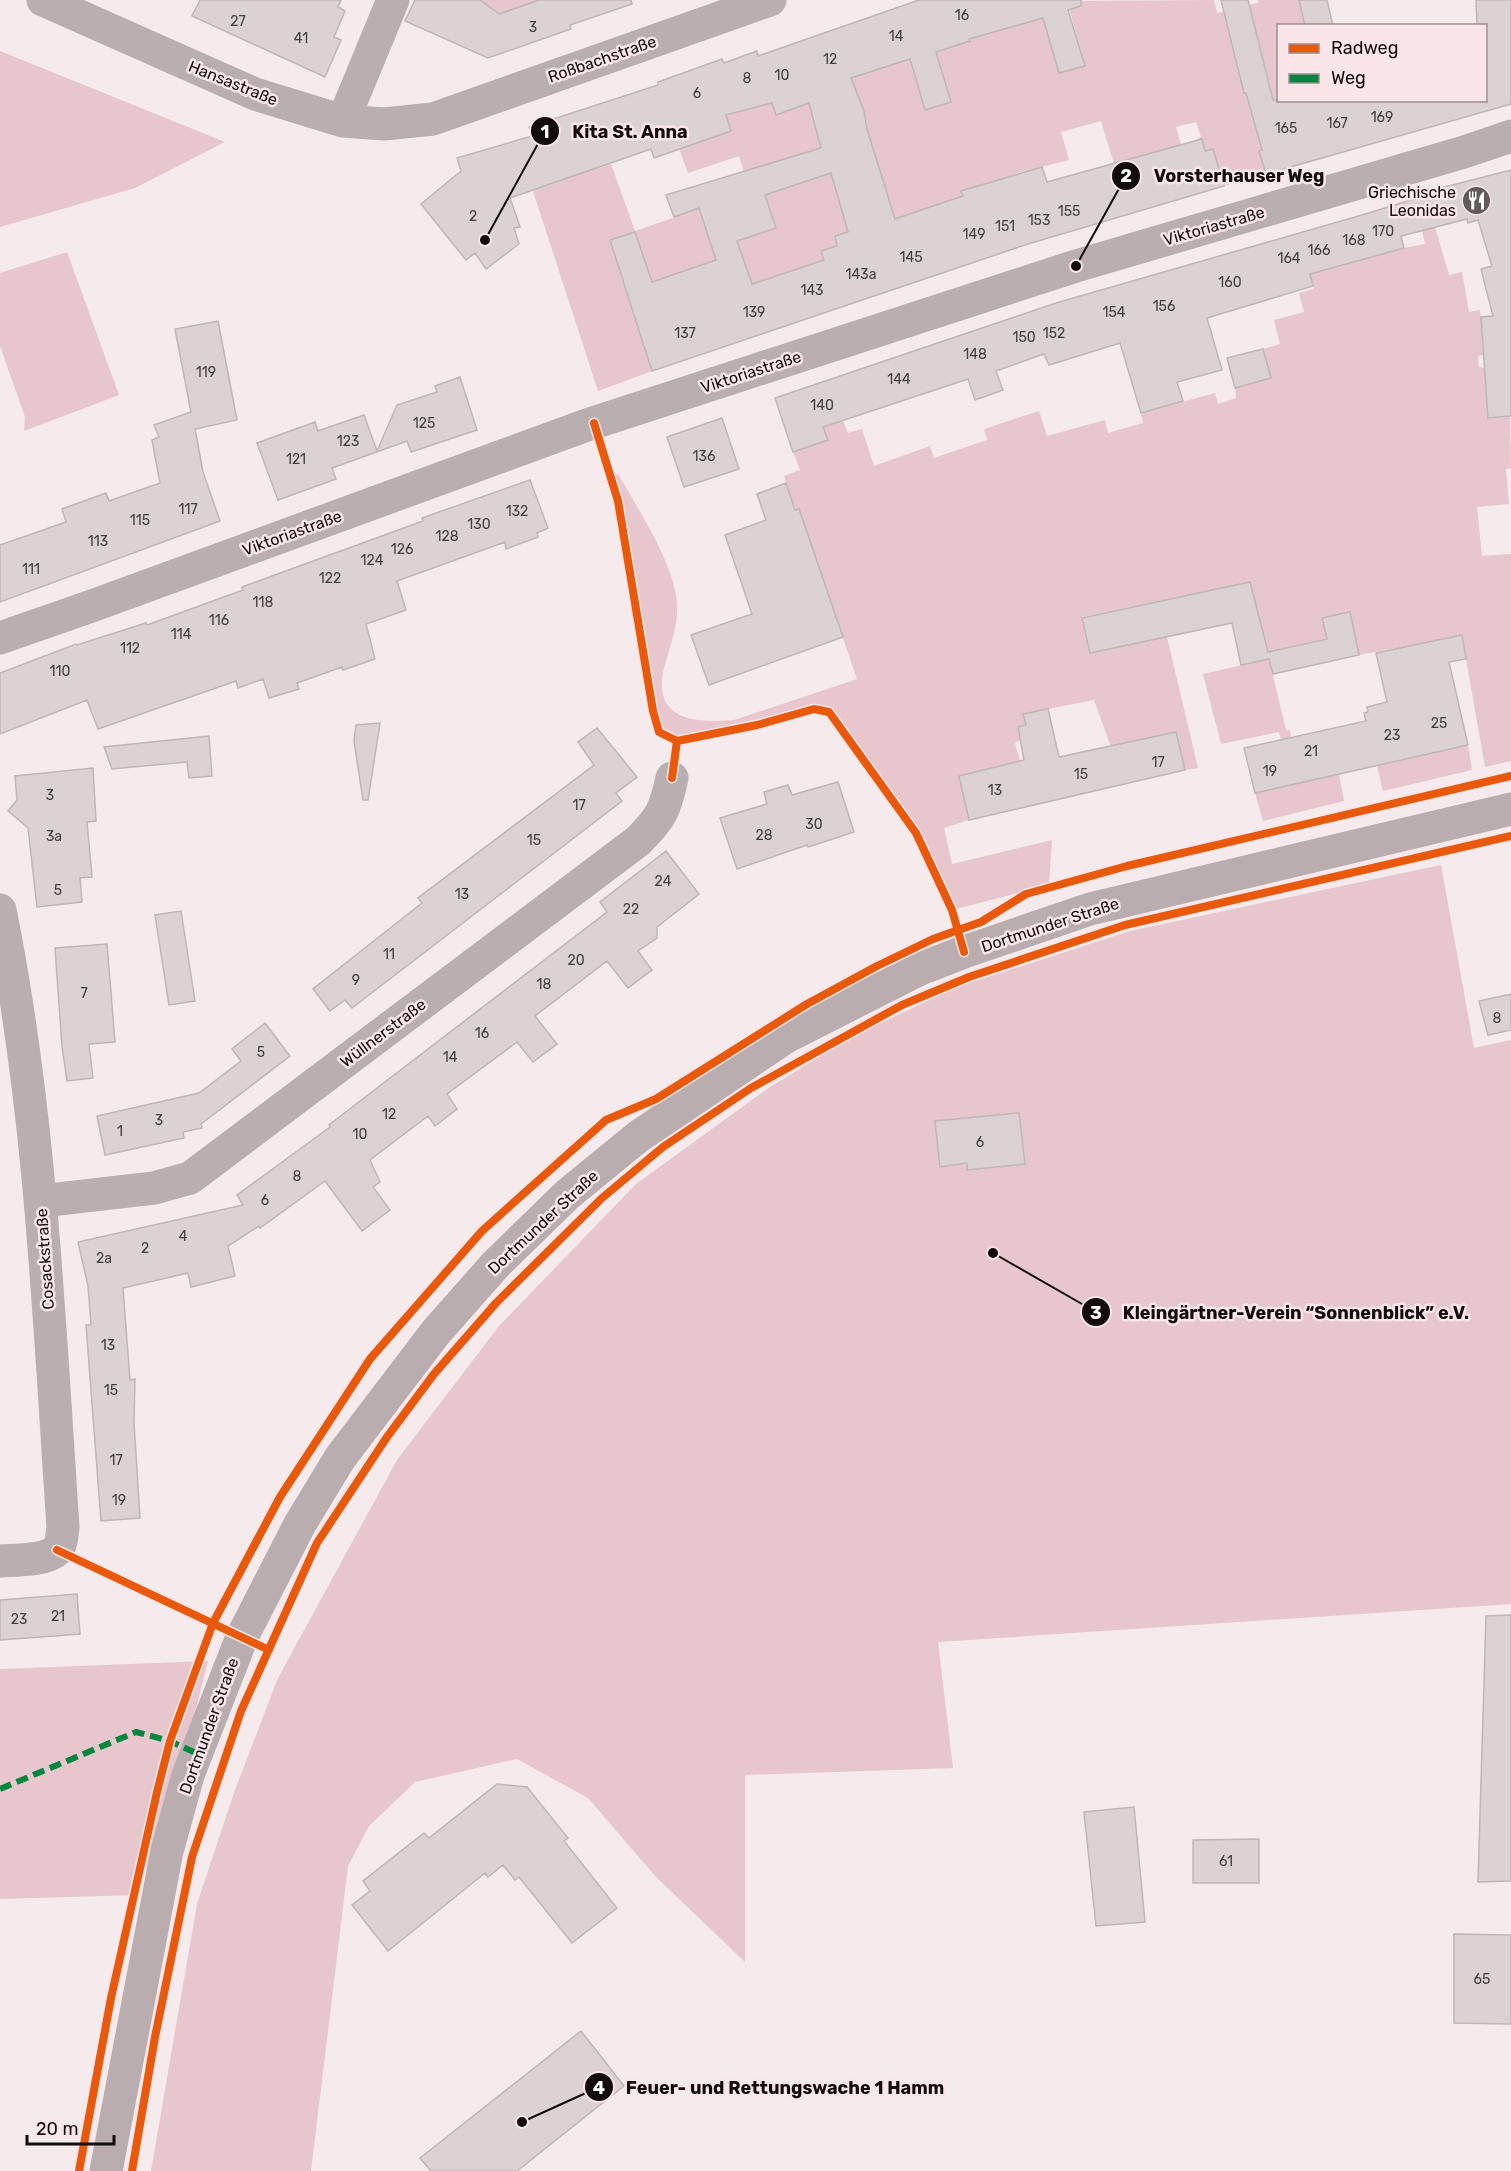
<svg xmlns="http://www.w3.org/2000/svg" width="1511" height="2171" font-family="Rubik,sans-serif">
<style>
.green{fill:#e7c6cd;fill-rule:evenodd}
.building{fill:#dbd2d4;stroke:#bfb6b8;stroke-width:1.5;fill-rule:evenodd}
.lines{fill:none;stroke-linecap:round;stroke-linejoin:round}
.minor{stroke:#b9aeb0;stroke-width:33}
.secondary{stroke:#b9adb0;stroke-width:33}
.quiet{stroke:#00873e;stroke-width:6;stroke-dasharray:12 6;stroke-linecap:butt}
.cycleway-casing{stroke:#fae5e9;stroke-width:11}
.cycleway{stroke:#e8590c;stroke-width:8}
.labels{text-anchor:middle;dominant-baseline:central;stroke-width:5;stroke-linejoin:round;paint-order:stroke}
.number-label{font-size:14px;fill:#453e3f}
.street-label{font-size:16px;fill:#130c0d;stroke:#fae5e9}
.poi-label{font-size:16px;fill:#130c0d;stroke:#fae5e9;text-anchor:end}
.leader{fill:none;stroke:#130c0d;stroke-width:2}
.callout-dot{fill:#130c0d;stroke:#fae5e9;stroke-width:2}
.mark-label{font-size:18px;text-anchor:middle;font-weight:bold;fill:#fff}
.callout-label{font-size:18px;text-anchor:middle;font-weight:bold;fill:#130c0d;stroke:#fae5e9;stroke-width:5;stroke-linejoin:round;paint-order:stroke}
</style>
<rect width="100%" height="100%" fill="#f5eaec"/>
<path class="green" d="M 472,0 L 539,0 L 499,14 Z
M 1214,0 L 1217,13 L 1224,12 L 1245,93 L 1269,87 L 1249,5 L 1258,3 L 1258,0 L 1299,0 L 1305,25 L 1278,26 L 1278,100 L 1265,110 L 1256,96 L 1247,99 L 1262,150 L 1259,151 L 1266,174 L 1224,186 L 1213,149 L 1201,153 L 1197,139 L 1201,137 L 1196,122 L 1176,127 L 1181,145 L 1114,164 L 1101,121 L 1061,132 L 1069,160 L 1021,172 L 961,192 L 966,206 L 916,229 L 848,232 L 835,236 L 837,246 L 824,260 L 764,280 L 752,291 L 737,241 L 776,228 L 769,206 L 746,179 L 739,156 L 688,173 L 673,132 L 739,112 L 770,93 L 776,115 L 809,103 L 845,219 L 891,205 L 851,78 L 935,49 L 968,42 L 970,41 L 968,34 L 980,36 L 1065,11 L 1085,65 L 1067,1 Z
M 0,51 L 225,142 L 135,188 L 0,227 Z
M 594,164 L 596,169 L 611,164 L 635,231 L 699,209 L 717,261 L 653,281 L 657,298 L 631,307 L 652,371 L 598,391 L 533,191 L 570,178 ZM 635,232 L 645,262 L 620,270 L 610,240 Z
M 1435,227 L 1449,275 L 1462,272 L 1469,312 L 1480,310 L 1485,355 L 1478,356 L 1479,367 L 1488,369 L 1486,390 L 1488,418 L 1510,417 L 1511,468 L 1506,469 L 1509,504 L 1477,507 L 1482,556 L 1511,554 L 1511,761 L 1485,767 L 1466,659 L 1402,668 L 1397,648 L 1359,655 L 1350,612 L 1323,618 L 1327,638 L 1268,652 L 1250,582 L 1082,617 L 1090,653 L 1167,637 L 1198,768 L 1185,770 L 1176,732 L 1129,742 L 1115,758 L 1094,700 L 1023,714 L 1026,725 L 1020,740 L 1015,743 L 1020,761 L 959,776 L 969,820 L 944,828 L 952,864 L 1052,840 L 1049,885 L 952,910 L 916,833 L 829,712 L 814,709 L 757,725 L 689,740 L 677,741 L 659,732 L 653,711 L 618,501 L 611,476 L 618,474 C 638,509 673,562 677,602 C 679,628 668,649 663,673 C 654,722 699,723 734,720 L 857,679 L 799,509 L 795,510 L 784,476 L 800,470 L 788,439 L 807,433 L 807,447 L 827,440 L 823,427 L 843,421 L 848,433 L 862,429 L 874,466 L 930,446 L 934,458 L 987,440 L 984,429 L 1039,411 L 1047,436 L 1105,420 L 1108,433 L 1143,423 L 1141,413 L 1215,393 L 1218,404 L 1236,398 L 1235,388 L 1271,378 L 1263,349 L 1280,344 L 1274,320 L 1304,312 L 1299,293 L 1314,289 L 1310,274 L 1404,248 L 1425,244 L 1422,230 Z
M 67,252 L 119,395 L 24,431 L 25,417 L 0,346 L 0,273 Z
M 1269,659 L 1286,730 L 1290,730 L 1291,737 L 1281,740 L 1279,732 L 1221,744 L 1203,674 Z
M 1468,745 L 1472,770 L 1383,791 L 1377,766 Z
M 1339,774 L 1344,801 L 1263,821 L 1255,793 Z
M 1441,865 L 1474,1048 L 1511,1040 L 1511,1604 L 938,1642 L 953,1768 L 745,1775 L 745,1962 L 656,1877 L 588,1798 L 517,1759 L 415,1782 L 369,1826 L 348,1866 L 311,2171 L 151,2171 L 197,1904 L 235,1790 L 278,1678 L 397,1460 L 499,1326 L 636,1184 L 767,1089 L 853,1036 L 957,987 L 1130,931 Z
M 208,1661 L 190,1733 L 137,1895 L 0,1899 L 0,1669 Z"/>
<path class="building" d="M 200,0 L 341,0 L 338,7 L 345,11 L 334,37 L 341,40 L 325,77 L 192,16 Z
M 415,0 L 480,0 L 499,14 L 539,0 L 631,0 L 632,4 L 570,25 L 571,29 L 488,58 L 405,21 Z
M 919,0 L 1081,0 L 1081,6 L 1068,10 L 1085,66 L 1059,73 L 1043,18 L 969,39 L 970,41 L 936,52 L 951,102 L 925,110 L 910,59 L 851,78 L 864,111 L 867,129 L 895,219 L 963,196 L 961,191 L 1042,167 L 1047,182 L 1202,139 L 1205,151 L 1213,149 L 1224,186 L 1028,244 L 652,371 L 610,240 L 635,232 L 652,282 L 716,260 L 699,208 L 674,217 L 666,195 L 821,148 L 809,103 L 776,115 L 772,103 L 726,115 L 731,131 L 654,158 L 651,149 L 510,198 L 520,227 L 514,228 L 519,244 L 486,269 L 475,253 L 466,260 L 421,204 L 461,171 L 457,158 L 532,136 L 529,127 L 658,85 L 658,82 L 722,59 L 724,63 L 757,51 L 758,56 ZM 831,173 L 848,232 L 835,236 L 837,246 L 821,251 L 824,260 L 752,284 L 737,241 L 776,228 L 765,195 Z
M 1221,0 L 1248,0 L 1273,100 L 1485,100 L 1485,26 L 1477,26 L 1476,0 L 1511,0 L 1511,104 L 1266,174 L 1259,151 L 1262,150 L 1246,93 L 1244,93 Z
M 1299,0 L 1327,0 L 1333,26 L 1305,26 Z
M 1511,170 L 1511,416 L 1488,418 L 1481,317 L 1493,316 L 1481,269 L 1492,266 L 1478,220 L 1468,223 L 1467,219 L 1401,236 L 1404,248 L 1310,274 L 1313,286 L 1207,318 L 1222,370 L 1177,382 L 1183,401 L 1141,413 L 1120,343 L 1049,365 L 1044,354 L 996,371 L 1003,390 L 975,400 L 968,379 L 823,427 L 828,440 L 793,452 L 775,398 L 1056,303 L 1362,215 L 1414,199 L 1413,195 Z
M 218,321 L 237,420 L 195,429 L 203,472 L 220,521 L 0,602 L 0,545 L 66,522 L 62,509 L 106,493 L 109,501 L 160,483 L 152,440 L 159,437 L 154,425 L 191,412 L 175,329 Z
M 1263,349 L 1271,378 L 1235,388 L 1227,358 Z
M 460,377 L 477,430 L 411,452 L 407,441 L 332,468 L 336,479 L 278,500 L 257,443 L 315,422 L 318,431 L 364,415 L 377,451 L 397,405 L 437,392 L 435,386 Z
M 722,418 L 739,469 L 684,487 L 667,437 Z
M 530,480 L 548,528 L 537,533 L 538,537 L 506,549 L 505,542 L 397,581 L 406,610 L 366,624 L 375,659 L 343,670 L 342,667 L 297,683 L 299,689 L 269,698 L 263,679 L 238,688 L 236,681 L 98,729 L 87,700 L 0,734 L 0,673 L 76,644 L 77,645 L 146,623 L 147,625 L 243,590 L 242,587 L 423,521 L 422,518 Z
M 786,483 L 795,510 L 799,509 L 843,637 L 709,685 L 691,635 L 752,614 L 725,535 L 766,520 L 757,494 Z
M 1250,582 L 1268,652 L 1327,639 L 1322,618 L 1350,612 L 1359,655 L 1273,674 L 1269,659 L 1241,665 L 1232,623 L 1090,653 L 1082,618 Z
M 1462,635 L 1466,659 L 1449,662 L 1468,745 L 1255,793 L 1244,748 L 1366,721 L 1364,713 L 1368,712 L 1367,707 L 1387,702 L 1376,653 Z
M 1048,709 L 1059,757 L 1176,732 L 1185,770 L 969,820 L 959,776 L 1024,760 L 1018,727 L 1026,725 L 1023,714 Z
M 380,723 L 368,800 L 363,800 L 354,741 L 356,725 Z
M 597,728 L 637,777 L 616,793 L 622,801 L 352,1008 L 345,1000 L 330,1011 L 313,989 L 422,903 L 418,898 L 594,765 L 578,742 Z
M 209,736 L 212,776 L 189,778 L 187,762 L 112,769 L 104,747 Z
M 93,768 L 96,821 L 87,822 L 92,877 L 80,878 L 82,902 L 37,907 L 28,828 L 8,811 L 17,800 L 15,776 Z
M 838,782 L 854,832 L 808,847 L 807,845 L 737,869 L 720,818 L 767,804 L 764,792 L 788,785 L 792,795 Z
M 666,851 L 699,894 L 657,927 L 657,938 L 638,951 L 652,970 L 628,988 L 607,961 L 535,1016 L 557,1044 L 533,1062 L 517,1042 L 447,1094 L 457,1109 L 435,1126 L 428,1116 L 370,1160 L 380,1182 L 373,1187 L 390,1210 L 362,1231 L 325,1181 L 260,1228 L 259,1226 L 228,1246 L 235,1276 L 191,1287 L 188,1273 L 123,1288 L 130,1380 L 135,1379 L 134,1423 L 140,1518 L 101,1521 L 86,1325 L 91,1325 L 88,1286 L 78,1242 L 243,1205 L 237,1195 L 330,1127 L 329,1125 L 360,1101 L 607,912 L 600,902 Z
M 181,911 L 195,1001 L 169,1005 L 155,915 Z
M 107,944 L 115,1042 L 89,1044 L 93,1078 L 67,1081 L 62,1046 L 55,948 Z
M 1511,994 L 1511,1030 L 1488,1035 L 1479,1001 Z
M 265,1023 L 290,1056 L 201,1124 L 202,1128 L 183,1132 L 184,1138 L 105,1155 L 97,1116 L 199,1093 L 241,1061 L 232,1049 Z
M 1019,1113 L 1025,1164 L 967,1170 L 967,1163 L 940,1167 L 935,1121 Z
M 77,1594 L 80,1634 L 0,1640 L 0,1600 Z
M 1511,1615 L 1511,1881 L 1478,1882 L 1486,1616 Z
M 497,1784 L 527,1787 L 568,1838 L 564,1841 L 617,1908 L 572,1943 L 519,1877 L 515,1880 L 503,1865 L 488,1877 L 485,1873 L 388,1951 L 352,1905 L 370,1891 L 363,1881 L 424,1833 L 429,1838 Z
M 1134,1807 L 1145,1922 L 1096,1926 L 1084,1812 Z
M 1259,1839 L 1259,1883 L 1193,1883 L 1193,1840 Z
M 1454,1934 L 1511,1935 L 1511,2024 L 1454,2023 Z
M 581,2031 L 624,2086 L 517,2171 L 431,2171 L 420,2158 Z"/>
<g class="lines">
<path class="minor" d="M 43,0 L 255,94 L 343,121 L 384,124 L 433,119 L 770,0
M 343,121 L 393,0
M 0,638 L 89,607 L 587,425 L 1076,266 L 1464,152 L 1511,136
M 0,910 C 41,1113 49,1321 63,1527 C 62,1534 62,1544 57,1550 C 46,1561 15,1560 0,1561
M 41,1201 L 154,1188 L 190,1178 L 638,841 C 662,817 665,810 672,778"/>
<path class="secondary" d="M 106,2171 L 167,1851 L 188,1775 L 242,1637 L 300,1524 L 340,1458 L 436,1332 L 496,1264 L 568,1194 L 639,1136 L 786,1037 L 920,969 L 964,952 L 1090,909 L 1511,809"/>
<path class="quiet" d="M 0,1789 L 136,1732 L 170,1741 L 196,1753"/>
<defs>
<path id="cycleway" d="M 594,423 L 618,501 L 653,711 L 659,732 L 677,741 L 672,778
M 677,741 L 757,725 L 814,709 L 829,712 L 916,833 L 952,910 L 964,952
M 57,1550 L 269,1650
M 79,2171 L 111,1998 L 157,1792 L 170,1741 L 213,1623 L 280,1497 L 370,1359 L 482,1231 L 606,1120 L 656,1099 L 807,1004 L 877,966 L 933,939 L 981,922 L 1026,894 L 1127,866 L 1511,776
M 132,2171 L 155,2037 L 192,1857 L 241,1711 L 317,1543 L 387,1437 L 434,1374 L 496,1303 L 602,1198 L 663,1147 L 751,1088 L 902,1005 L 969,977 L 1125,925 L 1511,836"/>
</defs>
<use href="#cycleway" class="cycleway-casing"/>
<use href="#cycleway" class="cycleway"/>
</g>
<defs>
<symbol id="restaurant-disc" viewBox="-11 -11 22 22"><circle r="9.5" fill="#625a5b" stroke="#fae5e9"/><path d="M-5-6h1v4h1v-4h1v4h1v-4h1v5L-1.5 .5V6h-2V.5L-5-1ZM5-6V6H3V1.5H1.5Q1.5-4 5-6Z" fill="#fff"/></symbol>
</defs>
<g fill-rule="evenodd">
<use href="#restaurant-disc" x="1460" y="184" width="33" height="33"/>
</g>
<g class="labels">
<g class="number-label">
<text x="962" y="15">16</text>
<text x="238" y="21">27</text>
<text x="533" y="27">3</text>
<text x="896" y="36">14</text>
<text x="301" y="38">41</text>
<text x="830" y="59">12</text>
<text x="782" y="75">10</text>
<text x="747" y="78">8</text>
<text x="697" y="93">6</text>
<text x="1382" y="117">169</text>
<text x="1337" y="123">167</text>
<text x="1286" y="128">165</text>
<text x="1069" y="211">155</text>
<text x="473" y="216">2</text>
<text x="1039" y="220">153</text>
<text x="1005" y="226">151</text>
<text x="1383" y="231">170</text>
<text x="974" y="234">149</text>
<text x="1354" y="240">168</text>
<text x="1319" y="250">166</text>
<text x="911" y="257">145</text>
<text x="1289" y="258">164</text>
<text x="861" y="274">143a</text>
<text x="1230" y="282">160</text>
<text x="812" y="290">143</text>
<text x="1164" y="306">156</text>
<text x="754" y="312">139</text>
<text x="1114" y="312">154</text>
<text x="685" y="333">137</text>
<text x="1054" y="333">152</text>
<text x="1024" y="337">150</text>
<text x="975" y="354">148</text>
<text x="206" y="372">119</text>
<text x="899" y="379">144</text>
<text x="822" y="405">140</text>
<text x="424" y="423">125</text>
<text x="348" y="441">123</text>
<text x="704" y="456">136</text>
<text x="296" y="459">121</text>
<text x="188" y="509">117</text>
<text x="517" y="511">132</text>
<text x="140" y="520">115</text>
<text x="479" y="524">130</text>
<text x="447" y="536">128</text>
<text x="98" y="541">113</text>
<text x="402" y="549">126</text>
<text x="372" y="560">124</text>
<text x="31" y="569">111</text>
<text x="330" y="578">122</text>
<text x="263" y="602">118</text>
<text x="219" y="620">116</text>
<text x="181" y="634">114</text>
<text x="130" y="648">112</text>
<text x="60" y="671">110</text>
<text x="1439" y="723">25</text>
<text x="1392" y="735">23</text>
<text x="1311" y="751">21</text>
<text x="1158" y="762">17</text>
<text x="1270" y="771">19</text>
<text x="1081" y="774">15</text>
<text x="995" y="790">13</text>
<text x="50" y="795">3</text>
<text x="579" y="805">17</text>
<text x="814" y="824">30</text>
<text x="764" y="835">28</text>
<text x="54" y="836">3a</text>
<text x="534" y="840">15</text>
<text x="663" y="881">24</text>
<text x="58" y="890">5</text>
<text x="462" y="894">13</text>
<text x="631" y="909">22</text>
<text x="389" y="954">11</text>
<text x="576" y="960">20</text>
<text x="356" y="980">9</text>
<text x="544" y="984">18</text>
<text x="84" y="993">7</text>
<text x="1497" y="1018">8</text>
<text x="482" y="1033">16</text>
<text x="261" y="1052">5</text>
<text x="450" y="1057">14</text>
<text x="389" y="1114">12</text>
<text x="159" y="1120">3</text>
<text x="120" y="1131">1</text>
<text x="360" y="1134">10</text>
<text x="980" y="1142">6</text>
<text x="297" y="1176">8</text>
<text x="265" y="1200">6</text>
<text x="183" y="1236">4</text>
<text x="145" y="1248">2</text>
<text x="104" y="1258">2a</text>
<text x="108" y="1345">13</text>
<text x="111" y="1390">15</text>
<text x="116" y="1460">17</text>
<text x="119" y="1500">19</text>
<text x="58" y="1616">21</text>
<text x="19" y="1619">23</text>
<text x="1226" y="1861">61</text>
<text x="1482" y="1979">65</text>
</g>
<g class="street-label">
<text transform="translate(602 59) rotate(-19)">Roßbachstraße</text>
<text transform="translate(233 83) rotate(22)">Hansastraße</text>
<text transform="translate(1214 226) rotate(-16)">Viktoriastraße</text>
<text transform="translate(751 372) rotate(-18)">Viktoriastraße</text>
<text transform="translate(292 533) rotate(-20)">Viktoriastraße</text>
<text transform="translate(1050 925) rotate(-18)">Dortmunder Straße</text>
<text transform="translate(383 1033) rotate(-37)">Wüllnerstraße</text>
<text transform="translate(543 1222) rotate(-43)">Dortmunder Straße</text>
<text transform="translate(45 1259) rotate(-94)">Cosackstraße</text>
<text transform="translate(209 1726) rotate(-70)">Dortmunder Straße</text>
</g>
<g class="poi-label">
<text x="1456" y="192">Griechische<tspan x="1456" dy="18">Leonidas</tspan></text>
</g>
</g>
<path class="leader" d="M485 240L545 131M1076 266L1126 176M993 1253L1096 1312M522 2122L599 2087"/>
<g class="callout-dot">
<circle cx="485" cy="240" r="6"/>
<circle cx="1076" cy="266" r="6"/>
<circle cx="993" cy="1253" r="6"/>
<circle cx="522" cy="2122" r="6"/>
<circle cx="545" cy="131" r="15"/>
<circle cx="1126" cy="176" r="15"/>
<circle cx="1096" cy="1312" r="15"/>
<circle cx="599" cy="2087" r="15"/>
</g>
<g class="mark-label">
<text x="545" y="138">1</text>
<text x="1126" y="182">2</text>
<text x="1096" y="1319">3</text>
<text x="599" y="2094">4</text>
</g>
<g class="callout-label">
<text x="630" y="138">Kita St. Anna</text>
<text x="1239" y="182">Vorsterhauser Weg</text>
<text x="1296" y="1319">Kleingärtner-Verein “Sonnenblick” e.V.</text>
<text x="785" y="2094">Feuer- und Rettungswache 1 Hamm</text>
</g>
<rect x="1277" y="24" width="210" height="78" fill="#fae5e9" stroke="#9e8e91" stroke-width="1.5"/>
<rect x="1289" y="44" width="30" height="9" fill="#e8590c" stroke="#9e8e91" stroke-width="1.5"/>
<text x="1331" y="54" font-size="18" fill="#130c0d">Radweg</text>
<rect x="1289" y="74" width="30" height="9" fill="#00873e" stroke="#9e8e91" stroke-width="1.5"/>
<text x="1331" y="84" font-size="18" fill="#130c0d">Weg</text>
<path d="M27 2135v9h87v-9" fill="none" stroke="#130c0d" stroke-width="3"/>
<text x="36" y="2135" font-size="18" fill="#130c0d" stroke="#fae5e9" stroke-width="4.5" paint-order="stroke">20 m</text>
</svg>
